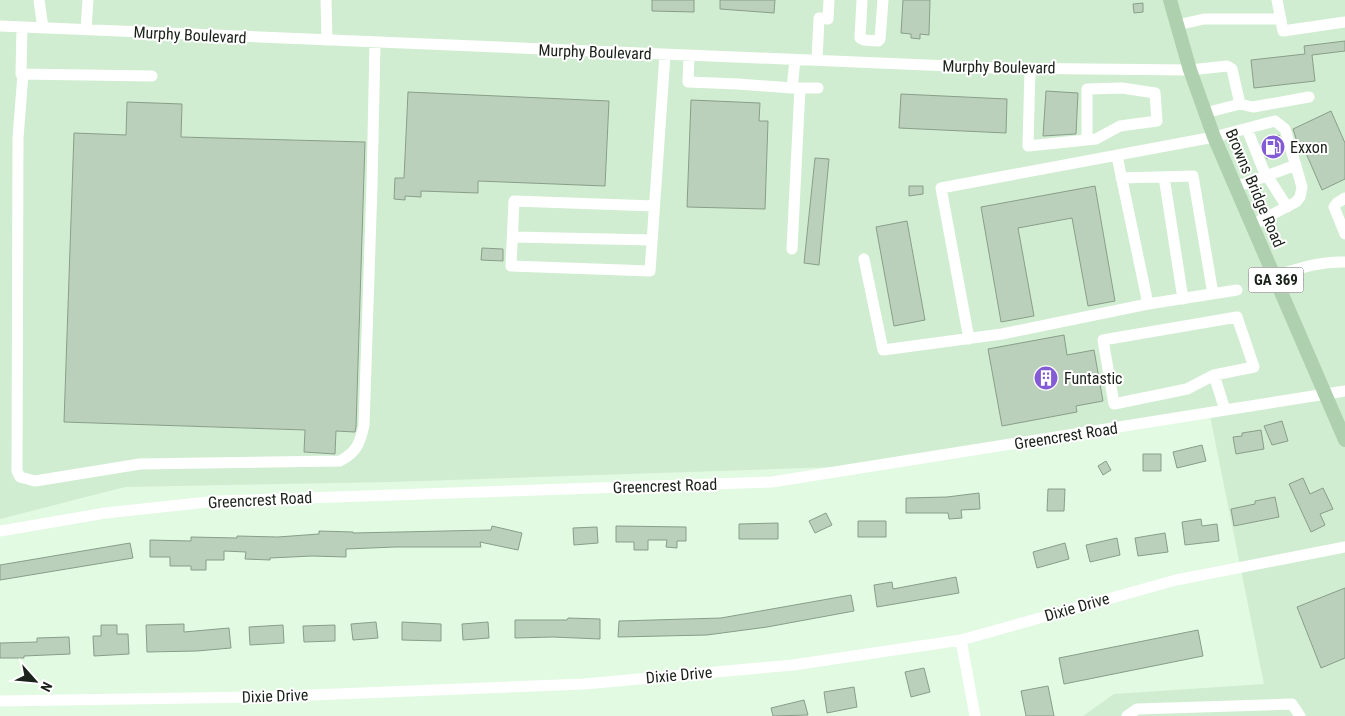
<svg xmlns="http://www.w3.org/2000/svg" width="1345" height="716" font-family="'Roboto Condensed',sans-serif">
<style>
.built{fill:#d1edd1}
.building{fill:#bad0ba;stroke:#899e89}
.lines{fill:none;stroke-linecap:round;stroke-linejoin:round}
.minor{stroke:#fff;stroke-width:11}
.major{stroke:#afd0af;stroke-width:14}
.labels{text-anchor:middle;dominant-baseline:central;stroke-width:4;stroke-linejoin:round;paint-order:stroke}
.shield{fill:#fff;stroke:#5f645f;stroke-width:1}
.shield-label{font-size:15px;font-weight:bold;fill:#1a221a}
.street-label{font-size:16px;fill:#1a221a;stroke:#fff}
.poi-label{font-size:16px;fill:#1a221a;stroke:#fff;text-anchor:start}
</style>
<rect width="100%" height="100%" fill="#e2f9e2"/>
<path class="built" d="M 0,0 L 1345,0 L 1345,716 L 1083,716 L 1114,694 L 1264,684 L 1210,416 L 837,467 L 392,482 L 125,487 L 0,519 Z"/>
<path class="building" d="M 652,0 L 694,0 L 694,12 L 652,11 Z
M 720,0 L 775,0 L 774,13 L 720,9 Z
M 903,0 L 930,0 L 929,35 L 920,34 L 920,39 L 911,38 L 911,34 L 901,33 Z
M 1143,3 L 1143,12 L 1134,13 L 1133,4 Z
M 1345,41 L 1345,51 L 1312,55 L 1315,81 L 1254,88 L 1251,60 L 1305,54 L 1304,46 Z
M 1046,91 L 1078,93 L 1076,134 L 1043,136 Z
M 408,92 L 609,101 L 605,186 L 478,181 L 478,193 L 421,191 L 421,197 L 405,196 L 405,200 L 394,199 L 395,178 L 404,178 Z
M 901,94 L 1007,99 L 1006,133 L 899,128 Z
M 691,100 L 760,103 L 759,121 L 768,121 L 765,209 L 687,207 Z
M 127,102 L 182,104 L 181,137 L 365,142 L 356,427 L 355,432 L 336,431 L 335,454 L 304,452 L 305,430 L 64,422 L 74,133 L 126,135 Z
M 1331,111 L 1345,143 L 1345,179 L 1322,190 L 1302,144 L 1298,145 L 1293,129 Z
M 1279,135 L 1284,151 L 1267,159 L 1261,143 Z
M 815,158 L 829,159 L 819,265 L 804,263 Z
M 909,186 L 923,186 L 923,194 L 909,196 Z
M 1095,186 L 1115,301 L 1088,306 L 1072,218 L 1018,228 L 1034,316 L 1001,322 L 981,207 Z
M 907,221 L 925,320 L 894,326 L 876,227 Z
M 482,248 L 503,249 L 503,261 L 481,260 Z
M 1064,335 L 1067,355 L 1094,350 L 1103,401 L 1076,406 L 1077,412 L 1002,426 L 988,349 Z
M 1282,421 L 1288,441 L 1272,445 L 1264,426 Z
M 1261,430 L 1264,449 L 1236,454 L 1233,437 L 1242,436 L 1242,433 Z
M 1202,445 L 1206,461 L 1177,468 L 1173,452 Z
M 1143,454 L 1161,454 L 1161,471 L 1143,471 Z
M 1106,461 L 1111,470 L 1103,475 L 1098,466 Z
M 1303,478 L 1310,494 L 1323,488 L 1333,509 L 1320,514 L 1325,525 L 1311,532 L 1289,484 Z
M 1048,489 L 1065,489 L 1064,511 L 1047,511 Z
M 979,493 L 980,509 L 961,510 L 962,518 L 949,519 L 948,513 L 906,513 L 906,498 L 947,497 Z
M 1275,497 L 1279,517 L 1234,526 L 1231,509 L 1255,504 L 1255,501 Z
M 826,513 L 832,525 L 815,533 L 809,521 Z
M 1201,519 L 1202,526 L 1217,524 L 1219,541 L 1185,545 L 1182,522 Z
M 858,521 L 886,521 L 886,537 L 858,537 Z
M 778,523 L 778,539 L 739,539 L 739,524 Z
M 492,526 L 522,533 L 518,550 L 480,542 L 481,547 L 395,547 L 346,549 L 346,557 L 312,556 L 270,558 L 270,560 L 245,559 L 246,552 L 224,551 L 224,560 L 206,560 L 206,570 L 191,570 L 191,566 L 170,566 L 170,557 L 150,557 L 150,540 L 191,541 L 191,537 L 237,538 L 237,536 L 278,537 L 319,534 L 319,531 L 353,532 L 353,533 L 491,530 Z
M 616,526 L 686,527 L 686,541 L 677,541 L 677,548 L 666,547 L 667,540 L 648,540 L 648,550 L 634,550 L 634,542 L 616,542 Z
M 597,527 L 598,543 L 574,545 L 573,528 Z
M 1165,533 L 1168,552 L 1138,556 L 1135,538 Z
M 1117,538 L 1120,555 L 1090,562 L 1086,545 Z
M 130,543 L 133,558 L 0,580 L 0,565 Z
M 1065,543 L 1069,559 L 1037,568 L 1033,552 Z
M 956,577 L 959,593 L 877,607 L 874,585 L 892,582 L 893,589 Z
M 1345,588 L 1345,658 L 1321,668 L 1297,607 Z
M 851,595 L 854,611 L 767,627 L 707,635 L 618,637 L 619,621 L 721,618 Z
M 568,618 L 600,619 L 600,639 L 553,637 L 515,638 L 515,620 L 567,620 Z
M 376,622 L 378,638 L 353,640 L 351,624 Z
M 402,622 L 441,624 L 441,641 L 402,640 Z
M 488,622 L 489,638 L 463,640 L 462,624 Z
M 184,624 L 184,632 L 229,628 L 231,648 L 197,651 L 147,652 L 146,625 Z
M 101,625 L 117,625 L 117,634 L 128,634 L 129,654 L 94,656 L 93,636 L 101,636 Z
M 283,625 L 284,643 L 250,645 L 249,627 Z
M 335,625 L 335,641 L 304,642 L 303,626 Z
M 1198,630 L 1203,656 L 1064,684 L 1059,658 Z
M 69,637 L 70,654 L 24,656 L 24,658 L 0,658 L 0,643 L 37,642 L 37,638 Z
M 924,668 L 930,692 L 911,697 L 905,672 Z
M 1048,686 L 1054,716 L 1026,716 L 1021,691 Z
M 854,687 L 857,707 L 827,713 L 824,692 Z
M 804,700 L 808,715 L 773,716 L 771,708 Z"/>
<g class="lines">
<path class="minor" d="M 39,0 L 43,28
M 326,0 L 327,40
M 862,0 L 860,38 L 864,40 L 878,41 L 880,39 L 883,0
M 1277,0 L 1283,31 L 1345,22
M 1177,25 L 1204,19 L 1281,19
M 0,26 L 997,68 L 1190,70 L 1227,66 L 1232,69 L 1240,104 L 1205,113
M 22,27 L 21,74 L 152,76
M 86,30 L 88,0
M 689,56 L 688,82 L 738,84 L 792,88
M 795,60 L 792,88 L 818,88
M 817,60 L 819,18 L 828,19 L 829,0
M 1030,69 L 1028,146 L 1096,139 L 1120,126 L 1157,121 L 1155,93 L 1122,88 L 1087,89 L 1087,140
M 23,74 L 18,138 L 17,471 L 20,477 L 35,481 L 140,464 L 340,461 C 357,452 360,443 364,425 L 372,185 L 375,42
M 1240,104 L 1253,107 L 1309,97
M 1247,129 L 1263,169 L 1287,207
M 1117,156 L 1148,304
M 1164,177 L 1183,299
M 1121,178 L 1193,176 L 1213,294
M 1236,187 L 1296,165
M 1345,198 L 1337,203 L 1334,207 L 1345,234
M 654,206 L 514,201 L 511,266 L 650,271 L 665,55
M 513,237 L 652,240
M 792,249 L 800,88
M 864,259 L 883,350 L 1002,334 L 1148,304 L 1237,290
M 1274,276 C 1298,269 1320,261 1345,262
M 969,339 L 941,188 L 1214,137 L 1275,121 L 1285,129 L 1302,187 L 1300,197 L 1296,202 L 1252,225
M 1214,375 L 1187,389 L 1114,404 L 1103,340 L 1237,317 L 1254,367 L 1214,375 L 1225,410
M 0,531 L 105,513 L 218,501 L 772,482 L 1345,391
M 961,640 L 975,716
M 0,701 L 263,697 L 584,684 L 793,665 L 961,640 L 1176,580 L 1345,547
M 1127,716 L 1137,709 L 1292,704 L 1300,716"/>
<path class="major" d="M 1170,0 L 1190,70 L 1214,137 L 1345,440"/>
</g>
<defs>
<symbol id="fuel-disc" viewBox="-11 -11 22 22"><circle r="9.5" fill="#835bd5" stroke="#fff"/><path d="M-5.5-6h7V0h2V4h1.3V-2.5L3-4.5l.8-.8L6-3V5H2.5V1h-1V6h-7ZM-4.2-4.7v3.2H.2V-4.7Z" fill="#fff"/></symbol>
<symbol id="building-disc" viewBox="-11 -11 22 22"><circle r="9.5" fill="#835bd5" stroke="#fff"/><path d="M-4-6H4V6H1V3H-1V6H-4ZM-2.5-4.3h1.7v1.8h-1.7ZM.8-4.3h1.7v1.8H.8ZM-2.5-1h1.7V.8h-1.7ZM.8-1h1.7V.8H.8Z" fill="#fff"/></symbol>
</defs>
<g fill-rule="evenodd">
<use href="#fuel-disc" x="1259" y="133" width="28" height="28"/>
<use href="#building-disc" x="1032" y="364" width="28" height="28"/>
</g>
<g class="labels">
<rect class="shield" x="1248.5" y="267.5" width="55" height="25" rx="4"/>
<g class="shield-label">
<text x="1276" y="280">GA 369</text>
</g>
<g class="street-label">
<text transform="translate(190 35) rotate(3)">Murphy Boulevard</text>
<text transform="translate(595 52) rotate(2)">Murphy Boulevard</text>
<text transform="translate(999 67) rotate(1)">Murphy Boulevard</text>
<text transform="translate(1255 188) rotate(67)">Browns Bridge Road</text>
<text transform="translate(1066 436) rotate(-9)">Greencrest Road</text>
<text transform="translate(665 486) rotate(-2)">Greencrest Road</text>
<text transform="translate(260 500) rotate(-3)">Greencrest Road</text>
<text transform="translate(1077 607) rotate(-16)">Dixie Drive</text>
<text transform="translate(679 675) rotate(-5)">Dixie Drive</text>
<text transform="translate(275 696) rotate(-2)">Dixie Drive</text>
</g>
<g class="poi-label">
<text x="1290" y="147">Exxon</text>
<text x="1064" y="378">Funtastic</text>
</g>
</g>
<g transform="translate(35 681) rotate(117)" stroke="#ffffff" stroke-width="4" paint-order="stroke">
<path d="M0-4L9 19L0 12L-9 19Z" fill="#1a221a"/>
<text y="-8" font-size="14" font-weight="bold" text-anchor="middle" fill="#1a221a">N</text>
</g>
</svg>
